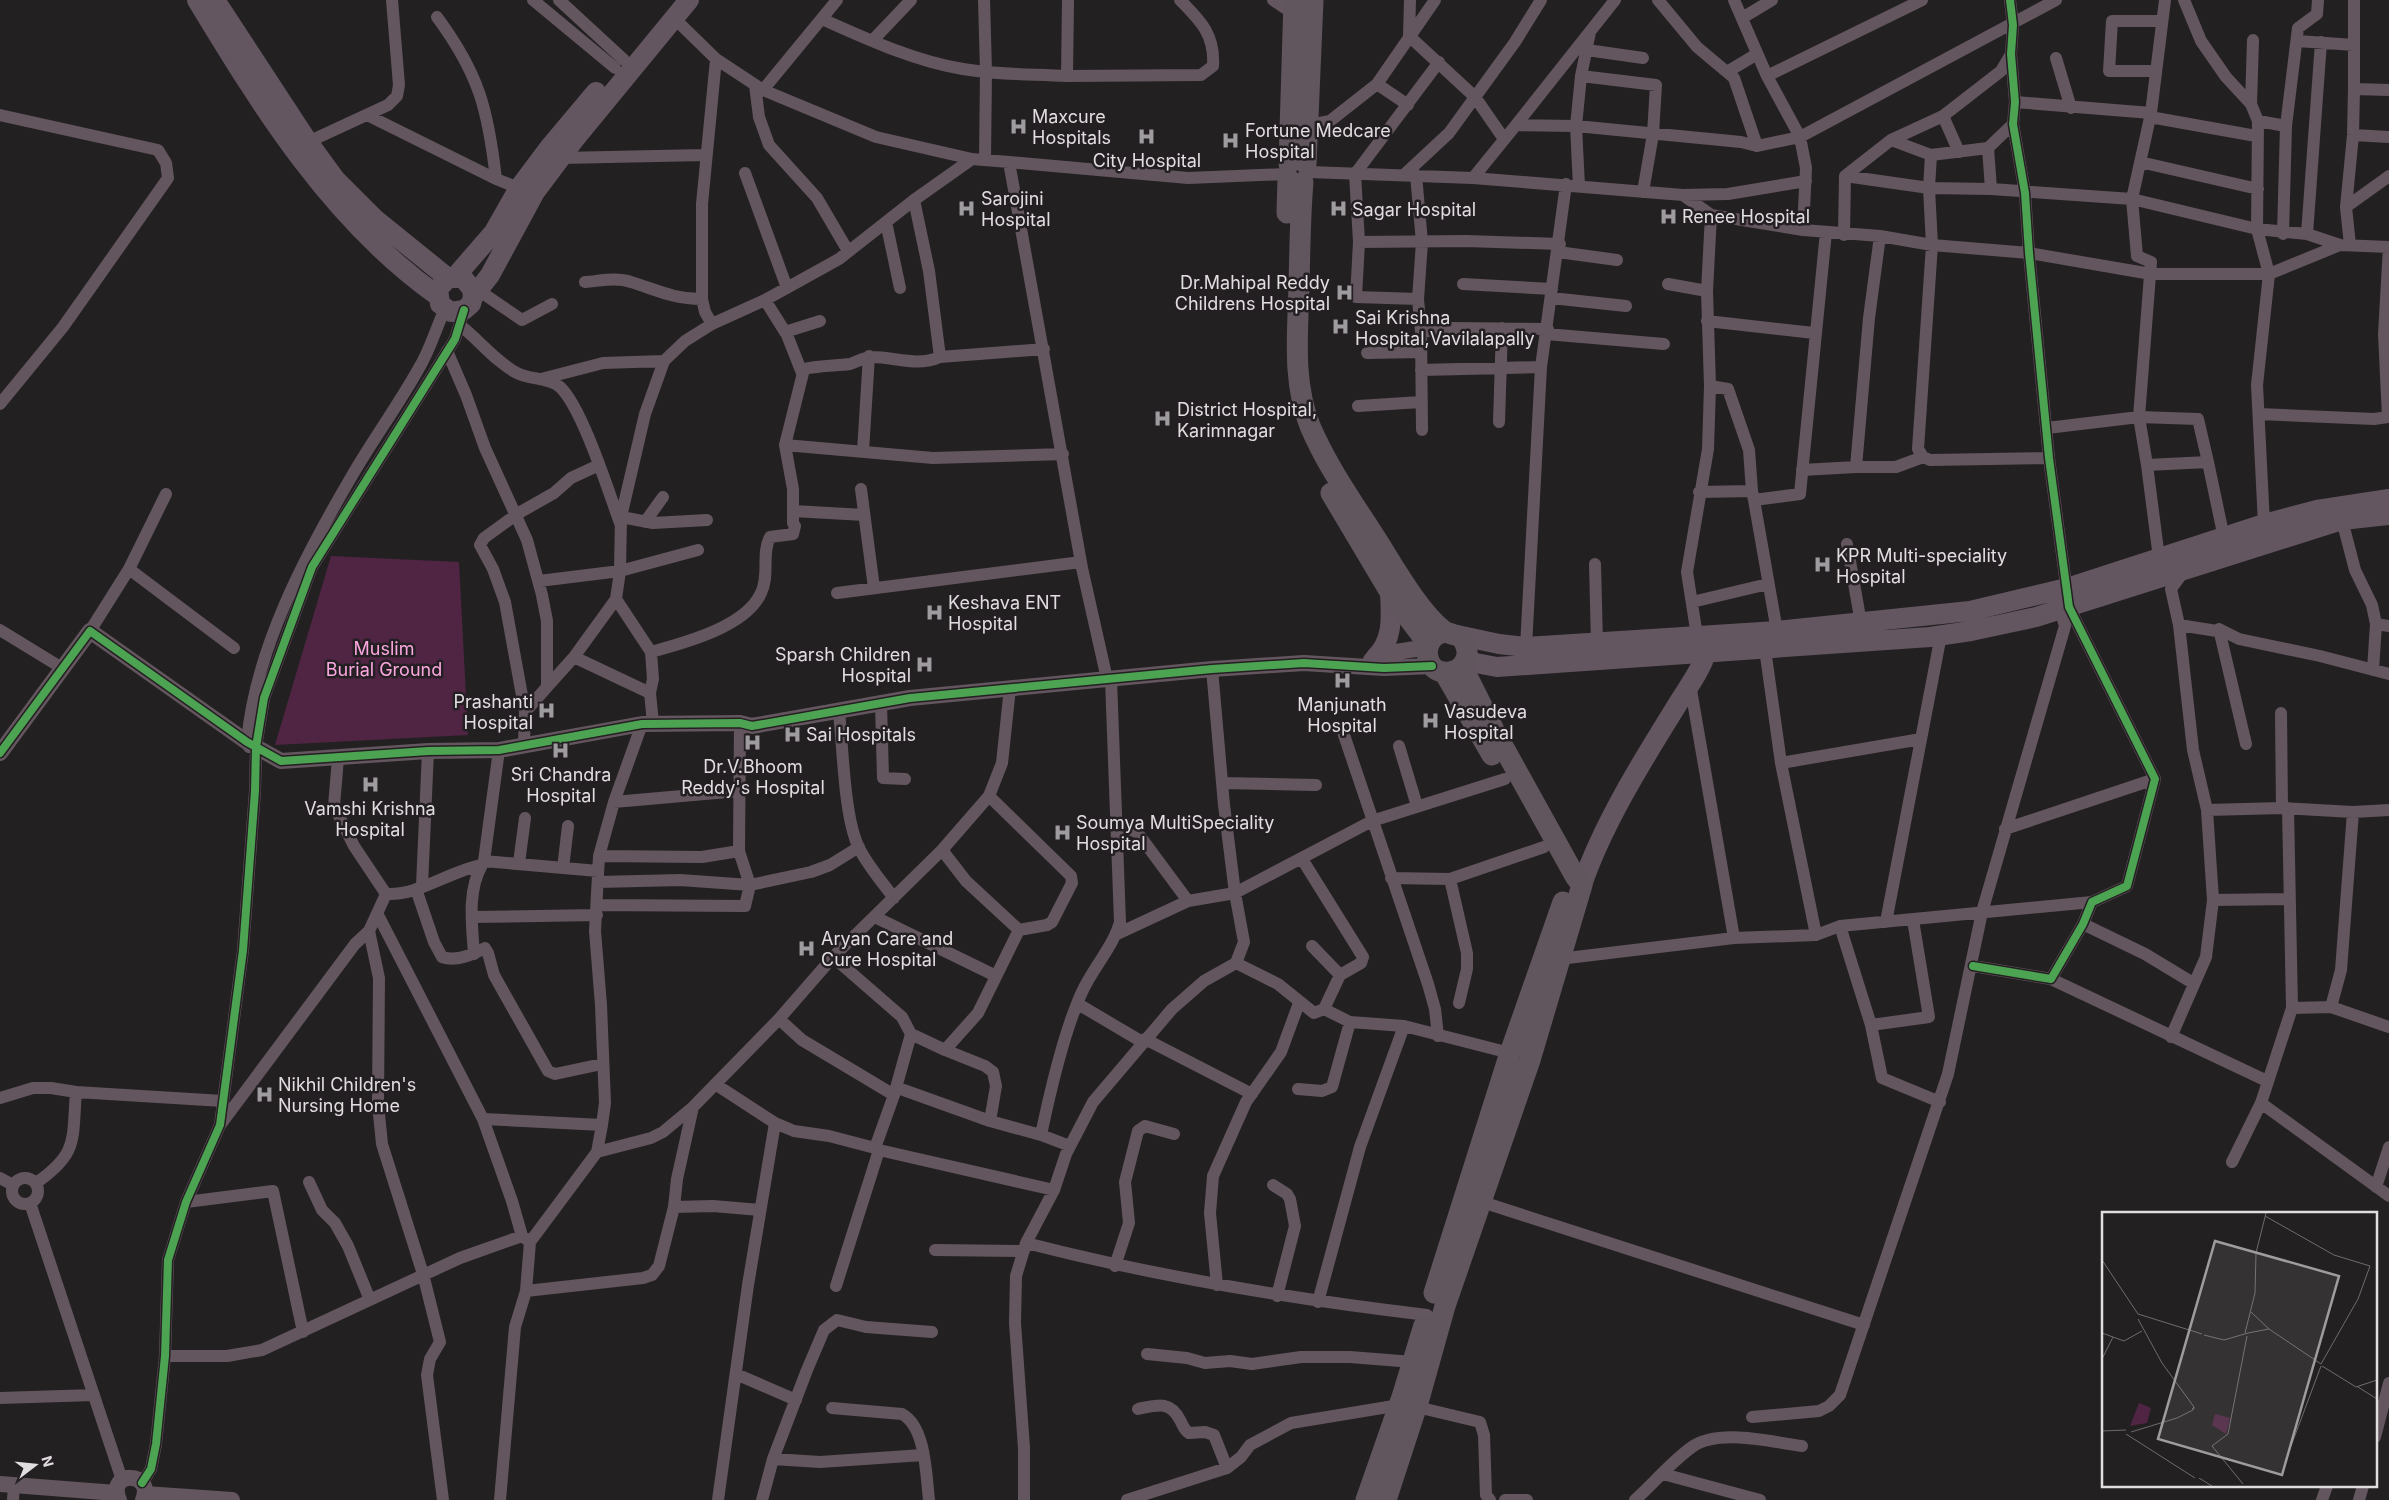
<svg xmlns="http://www.w3.org/2000/svg" width="2389" height="1500" font-family="Inter,sans-serif">
<style>
.green{fill:#4f2543}
.lines{fill:none;stroke-linecap:round;stroke-linejoin:round}
.minor{stroke:#64565e;stroke-width:12}
.tertiary{stroke:#64565e;stroke-width:16}
.primary{stroke:#645660;stroke-width:20}
.trunk{stroke:#61565e;stroke-width:21}
.cycleway-casing{stroke:#241f22;stroke-width:11}
.cycleway{stroke:#4ca352;stroke-width:8}
.labels{text-anchor:middle;dominant-baseline:central;stroke-width:5;stroke-linejoin:round;paint-order:stroke}
.poi-label{font-size:18px;fill:#e1dee0;stroke:#241f22;text-anchor:start}
.park-label{font-size:18px;fill:#fda7e0;stroke:#241f22}
.inset-road{fill:none;stroke:#6f6c6e;stroke-width:1}
.view{fill:#9e9c9e;fill-opacity:0.15;stroke:#9e9c9e;stroke-width:2.5}
.inset-edge{fill:none;stroke:#e1dee0;stroke-width:2.5}
</style>
<rect width="100%" height="100%" fill="#232022"/>
<path class="green" d="M 331,556 L 459,562 L 468,735 L 275,745 Z"/>
<g class="lines">
<path class="minor" d="M 533,0 L 615,68
M 559,0 L 624,60
M 984,0 L 986,71 L 985,160
M 1068,0 L 1067,76 L 1201,75 L 1213,66 C 1215,35 1201,21 1180,0
M 1273,0 L 1294,14
M 1410,0 L 1409,36 L 1475,97 L 1504,139
M 1658,0 L 1697,47 L 1734,78 L 1757,146
M 2184,0 L 2201,41 L 2226,77 L 2251,104
M 2354,0 L 2354,89 L 2389,90
M 437,17 C 479,74 488,109 496,179 L 519,188
M 674,18 L 716,59 L 763,90 L 876,137 L 972,159 L 1009,162 L 1188,178 L 1286,174
M 1742,18 L 1772,0
M 822,19 C 867,39 914,61 963,69 C 996,75 1033,74 1067,76
M 872,41 L 911,0
M 2298,41 L 2354,45
M 1587,50 L 1643,58
M 2056,58 L 2071,108
M 2156,71 L 2109,71 L 2112,21 L 2160,21
M 1727,72 L 1757,54
M 1581,76 L 1656,85 L 1653,134 L 1643,192
M 1767,76 L 1922,0
M 1377,84 L 1408,105
M 755,85 L 759,117 L 769,145 L 817,198 L 848,251
M 763,90 L 837,0
M 2015,102 L 2151,113
M 0,115 L 158,150 L 166,163 L 168,178 L 63,327 L 0,404
M 367,115 L 496,179
M 1943,116 L 1959,152
M 2150,117 L 2256,136
M 2258,121 L 2286,126 L 2283,234
M 1309,125 L 1330,121 L 1377,84 L 1435,0
M 1516,125 L 1615,0
M 2286,126 L 2298,28 L 2317,14 L 2318,0
M 2353,135 L 2389,137
M 1891,140 L 1931,155 L 1988,148 L 2013,124
M 308,142 L 388,105 L 397,96 L 399,85 L 392,0
M 1988,148 L 1991,189
M 1931,155 L 1929,188 L 1932,245 L 1918,449 L 1923,457 L 1930,460 L 2049,458
M 560,158 L 705,155
M 1009,162 L 1082,568 L 1107,679
M 2140,162 L 2258,189
M 1309,172 L 1473,178 L 1683,195 L 1711,215 L 1803,230 L 1806,168 L 1800,137 L 1767,76 L 1734,0
M 745,173 L 787,288
M 1405,174 L 1449,133 L 1515,42 L 1541,0
M 1416,175 L 1422,242 L 1418,299 L 1421,332 L 1422,430
M 1845,176 L 1929,188 L 1991,189 L 2132,199 L 2257,229 L 2307,234 L 2340,245 L 2389,247
M 1845,176 L 1891,140 L 1943,116 L 2001,71 L 2011,54
M 1473,178 L 1516,125 L 1576,126 L 1741,142 L 1757,146 L 1800,137 L 2056,0
M 1579,186 L 1576,126 L 1581,76 L 1590,32
M 1683,195 L 1728,194 L 1806,181
M 914,200 L 929,271 L 940,357
M 2346,207 L 2353,135 L 2354,89
M 886,222 L 900,288
M 1803,230 L 1880,236 L 1932,245 L 2029,253 L 2151,274 L 2269,274 L 2257,229 L 2258,121 L 2251,104 L 2253,40
M 2307,234 L 2321,42
M 1844,235 L 1845,176
M 1359,242 L 1466,241 L 1560,244
M 2350,245 L 2346,207 L 2389,176
M 1558,252 L 1617,260
M 585,282 C 600,281 616,277 631,282 C 657,290 673,299 702,299 L 705,312 L 712,324
M 1463,284 L 1552,289
M 1668,284 L 1707,291
M 478,290 L 522,320 L 552,304
M 1551,298 L 1626,306
M 702,299 L 702,204 L 716,59
M 1418,299 L 1356,297 L 1359,242 L 1355,174 L 1439,62
M 765,300 L 787,335 L 802,373
M 1707,321 L 1814,333
M 461,326 C 480,341 496,362 517,373 C 530,380 549,377 560,387 C 582,407 609,493 620,523
M 785,332 L 820,321
M 1421,332 L 1451,328 L 1548,329
M 1546,334 L 1664,344
M 447,351 L 466,395 L 485,448 L 527,540 L 542,595 L 547,621 L 547,687 L 525,712 L 524,745
M 1367,353 L 1421,352
M 1421,370 L 1541,367
M 541,379 L 603,363 L 664,361
M 1710,386 L 1728,389 L 1749,450 L 1752,491
M 1358,406 L 1421,402
M 2259,414 L 2374,419 L 2389,417
M 2388,417 L 2384,334 L 2389,247
M 1499,422 L 1502,328
M 2047,428 L 2139,417 L 2198,419 L 2208,462
M 785,445 L 804,369 C 821,365 834,366 850,364 C 857,362 864,357 872,357 C 895,357 917,367 940,357 L 1044,349
M 863,451 L 869,356
M 2147,465 L 2139,417 L 2151,262 L 2137,256 L 2132,199 L 2151,113 L 2165,0
M 1856,467 L 1896,467 L 1923,457
M 1802,470 L 1856,467 L 1869,318 L 1880,236
M 861,489 L 874,588
M 1699,492 L 1752,491 L 1754,500 L 1800,494 L 1826,232
M 1754,500 L 1777,631
M 793,511 L 864,515
M 621,517 L 653,523 L 707,520
M 2342,520 L 2355,570 L 2372,605 L 2376,624 L 2373,670
M 645,522 L 663,497
M 2264,524 L 2257,385 L 2269,274 L 2340,245
M 1847,544 L 1861,623
M 2159,558 L 2147,465 L 2208,462 L 2224,538
M 1595,564 L 1597,643
M 129,569 L 234,648
M 539,581 L 620,571 L 698,550
M 837,593 L 1081,562
M 1692,602 L 1768,584
M 2376,624 L 2389,626
M 2179,625 L 2217,631 L 2219,629 L 2239,639 L 2320,656 L 2389,674
M 2219,629 L 2246,744
M 0,630 L 62,668
M 90,631 L 129,569 L 166,494
M 1697,636 L 1687,572 L 1708,449 L 1710,386 L 1707,291 L 1711,215
M 1526,647 L 1541,367 L 1566,184
M 1765,649 L 1781,763 L 1816,935 L 1840,926 L 2092,902
M 651,652 L 616,599 L 620,571 L 621,517 L 645,414 L 664,361 L 685,341 L 712,324 L 765,300 L 839,259 L 914,200 L 972,159
M 574,657 L 650,693
M 1690,684 L 1734,938
M 547,687 L 574,657 L 616,599
M 881,703 L 883,778 L 905,779
M 525,712 L 505,602 L 493,569 L 480,545 L 484,538 L 517,514 L 554,493 L 571,478 L 599,465
M 839,712 C 843,748 844,818 859,848 C 868,866 882,882 894,898
M 2281,713 L 2282,808
M 653,723 L 650,693 L 653,679 L 651,652 C 684,643 746,627 761,593 C 770,575 761,554 770,537 L 793,534 L 795,526 L 793,523 L 793,489 L 785,445 L 933,458 L 1063,454
M 1343,732 L 1428,984 L 1435,1009 L 1438,1036
M 1399,746 L 1417,806
M 249,747 L 247,742 C 255,649 306,554 353,474 C 374,438 399,404 419,368 C 430,350 436,328 445,309
M 338,758 L 334,806 L 354,846 L 386,894
M 1781,763 L 1921,739
M 1222,783 L 1316,785
M 989,796 L 1071,876 L 1072,883 L 1052,922 L 1047,925 L 1019,930
M 614,802 L 739,791
M 2207,810 L 2282,808 L 2353,812 L 2389,810
M 2005,829 L 2155,779
M 1117,832 L 1126,828 L 1137,832 L 1188,901
M 599,856 L 702,857 L 739,851
M 1302,859 L 1363,957 L 1361,963 L 1340,975 L 1324,1009
M 484,861 L 499,750
M 519,863 L 525,818
M 563,868 L 568,826
M 1391,878 L 1450,879 L 1544,847
M 1450,879 L 1467,953 L 1467,969 L 1459,1003
M 598,882 L 680,880 L 750,885 L 811,872 L 830,865 L 859,847
M 422,886 L 428,751
M 416,889 L 434,942 L 442,957 C 456,962 472,955 485,948 L 488,953 L 494,975 L 548,1071 L 555,1074 L 602,1064
M 2213,900 L 2289,899
M 597,905 L 745,906 L 750,885 L 739,851 L 740,723
M 378,915 L 483,1119 L 512,1201 L 522,1236
M 472,917 L 597,915
M 875,917 L 996,976
M 1886,922 L 1941,635
M 2083,924 L 2145,954 L 2193,983
M 1840,926 L 1871,1025 L 1882,1078 L 1940,1102
M 369,931 L 379,978 L 378,1104 L 382,1144 L 423,1274 L 440,1342 L 430,1359 L 427,1375 L 443,1500
M 1117,934 L 1188,901 L 1235,893 L 1372,821 L 1505,779
M 1312,946 L 1340,975
M 474,954 C 472,925 467,891 482,865
M 833,957 L 902,1017 L 911,1034
M 1559,959 L 1734,938 L 1816,935
M 1236,963 L 1278,984 L 1314,1013 L 1324,1009 L 1350,1022 L 1404,1026
M 1973,966 L 2051,979 L 2083,924 L 2092,902 L 2127,886 L 2155,779 L 2069,607 L 2049,458 L 2029,253 L 2025,193 L 2013,124 L 2015,102 L 2011,54 L 2013,25 L 2010,0
M 2051,979 L 2267,1081
M 1078,1004 L 1144,1043
M 2331,1007 L 2341,970 L 2353,812
M 2292,1008 L 2331,1007 L 2389,1027
M 779,1019 L 802,1040 L 894,1095 L 911,1034 L 945,1050 L 978,1013 L 1019,930 L 966,881 L 942,850
M 1871,1025 L 1929,1017 L 1913,920
M 2171,1037 L 2206,957 L 2213,900 L 2207,810 L 2193,750 L 2179,625 L 2171,589 L 2184,571
M 1145,1039 L 1252,1094
M 945,1050 L 985,1066 L 993,1072 L 996,1086 L 990,1121
M 715,1084 L 775,1123 L 794,1131 L 829,1136 L 875,1148 L 894,1095
M 898,1088 L 990,1121 L 1041,1135 L 1070,1146
M 1298,1089 L 1322,1091 L 1332,1087 L 1350,1022
M 0,1098 L 33,1088 L 51,1088 L 76,1092
M 2261,1103 L 2389,1196
M 483,1119 L 602,1125
M 221,1124 L 355,944 L 369,931 L 386,894 C 419,896 449,871 482,865 L 484,861 L 598,871
M 1041,1135 C 1050,1092 1064,1031 1082,992 C 1093,968 1113,947 1120,922 L 1111,679
M 879,1150 L 1054,1190
M 597,1152 L 651,1138 L 663,1132 L 693,1107
M 2232,1162 L 2261,1103 L 2292,1008 L 2288,808
M 0,1178 L 13,1185
M12 1191a13 13 0 1 1 26 0a13 13 0 1 1-26 0Z
M 309,1182 L 322,1210 L 335,1223 L 348,1246 L 370,1300
M 36,1183 C 79,1153 72,1140 76,1092 L 223,1101
M 1273,1185 L 1287,1194 L 1290,1199 L 1295,1226 L 1277,1296
M 2376,1187 L 2389,1147
M 1476,1200 L 1864,1325
M 186,1202 L 273,1191 L 303,1332
M 30,1203 L 122,1480
M 674,1207 L 713,1206 L 760,1210
M 1026,1243 C 1159,1277 1291,1299 1427,1315
M 935,1250 L 1024,1251
M 1115,1266 L 1129,1223 L 1125,1182 L 1138,1131 L 1145,1126 L 1174,1134
M 1217,1285 L 1210,1213 L 1213,1176 L 1246,1102 L 1281,1052 L 1299,1003
M 836,1286 L 879,1150 L 875,1148
M 526,1291 L 643,1278 L 652,1275 L 659,1266 L 674,1207 L 677,1179 L 693,1107 L 779,1019 L 833,957 L 942,850 L 989,796 L 1002,763 L 1010,688
M 1318,1302 L 1360,1147 L 1404,1026 L 1510,1053
M 1147,1354 L 1187,1358 L 1205,1363 L 1230,1361 L 1252,1364 L 1301,1357 L 1350,1357 L 1413,1362
M 165,1356 L 227,1356 L 262,1350 L 460,1258 L 522,1236 L 530,1242
M 736,1374 L 796,1400
M 0,1398 L 94,1395
M 1417,1407 L 1480,1422 L 1484,1435 L 1486,1495 L 1490,1500
M 832,1408 L 902,1414 C 926,1427 926,1475 929,1500
M 1138,1409 C 1157,1405 1170,1400 1180,1420 C 1183,1425 1184,1430 1189,1433 L 1205,1432 L 1214,1435 L 1227,1468
M 1752,1417 L 1819,1411 L 1829,1406 L 1840,1395 L 1948,1074 L 1982,912 L 2065,626 L 2060,609
M 2375,1437 L 2389,1383
M 773,1459 L 820,1462 L 923,1455
M 1663,1474 L 1760,1500
M 142,1483 L 151,1469 L 156,1444 L 165,1356 L 168,1260 L 186,1202 L 220,1125 L 243,950 L 255,791 L 256,747 L 264,698 L 312,567 L 455,339 L 464,310
M 13,1500 L 14,1484
M 500,1500 L 515,1327 L 526,1291 L 530,1242 L 597,1152 L 602,1125 L 605,1103 L 601,1005 L 595,931 L 599,856 L 614,802 L 642,724
M 718,1500 L 748,1285 L 775,1123
M 762,1500 L 773,1459 L 807,1370 L 824,1330 L 837,1320 L 866,1327 L 932,1332
M 1024,1500 L 1024,1448 L 1015,1323 L 1016,1276 L 1026,1243 L 1054,1190 L 1066,1154 L 1093,1102 L 1172,1009 L 1204,981 L 1236,963 L 1244,942 L 1235,893 L 1224,805 L 1212,669
M 1127,1500 L 1227,1468 L 1241,1457 L 1250,1445 L 1291,1423 L 1400,1405
M 1505,1500 L 1527,1500
M 1635,1500 C 1654,1483 1671,1462 1692,1447 C 1719,1428 1771,1442 1802,1446
M 2322,1500 L 2327,1486
M 2359,1500 L 2363,1486"/>
<path class="tertiary" d="M 1371,660 L 1396,652 L 1428,647
M 0,753 L 90,631 L 247,742 L 281,761 L 428,751 L 499,750 L 642,724 L 740,723 L 752,726 L 910,698 L 1212,669 L 1304,663 L 1384,668 L 1432,666
M 0,1484 L 116,1493
M 145,1494 L 232,1500
M 119,1500 C 106,1470 155,1471 143,1500"/>
<path class="primary" d="M 197,0 C 263,109 332,221 438,296
M 215,0 L 308,142 L 335,179 L 375,219 L 448,278
M 455,277 L 494,232 L 519,188 L 549,148 L 596,92
M 473,297 L 472,289 L 463,278 L 448,278 L 438,289 L 440,304 L 451,312 L 464,310 L 471,304 L 473,297 L 490,275 L 535,192 L 574,140 L 689,0
M 1457,635 L 1499,644 L 1526,647 L 1777,631 L 1970,611 L 2067,588 L 2264,524 L 2317,510 L 2389,499
M 1375,658 C 1394,640 1391,616 1390,592
M 1465,661 L 1497,667 L 1930,637 L 1971,631 L 2036,617 L 2342,520 L 2389,515
M 1582,885 C 1602,826 1641,763 1674,710 C 1687,688 1704,668 1709,642"/>
<path class="trunk" d="M 1289,164 L 1294,0
M 1306,164 L 1313,0
M 1303,182 C 1300,216 1300,250 1299,284 C 1298,331 1292,381 1310,426 C 1329,471 1360,512 1385,553 C 1400,577 1422,614 1444,631 C 1452,636 1461,633 1465,644 C 1471,656 1463,671 1449,672 C 1424,676 1418,637 1445,632
M 1287,213 L 1288,178
M 1331,493 L 1394,599 L 1428,644
M 1444,672 L 1492,755
M 1434,1293 L 1510,1053 L 1563,902
M 1366,1500 L 1402,1397 L 1424,1325
M 1386,1500 L 1419,1399 L 1445,1306 L 1530,1060 L 1582,885 L 1575,876 L 1494,730 L 1462,666"/>
<defs>
<path id="cycleway" d="M 0,753 L 90,631 L 247,742 L 281,761 L 428,751 L 499,750 L 642,724 L 740,723 L 752,726 L 910,698 L 1212,669 L 1304,663 L 1384,668 L 1432,666
M 1973,966 L 2051,979 L 2083,924 L 2092,902 L 2127,886 L 2155,779 L 2069,607 L 2049,458 L 2029,253 L 2025,193 L 2013,124 L 2015,102 L 2011,54 L 2013,25 L 2010,0
M 142,1483 L 151,1469 L 156,1444 L 165,1356 L 168,1260 L 186,1202 L 220,1125 L 243,950 L 255,791 L 256,747 L 264,698 L 312,567 L 455,339 L 464,310"/>
</defs>
<use href="#cycleway" class="cycleway-casing"/>
<use href="#cycleway" class="cycleway"/>
</g>
<defs>
<symbol id="hospital-bare" viewBox="-9 -9 18 18"><path d="M-5-5h3v3.5h4V-5h3V5h-3V1.5h-4V5h-3Z" fill="#9e9c9e" stroke="#241f22" stroke-width="2.5" paint-order="stroke"/></symbol>
</defs>
<g fill-rule="evenodd">
<use href="#hospital-bare" x="1006" y="114" width="25" height="25"/>
<use href="#hospital-bare" x="1134" y="124" width="25" height="25"/>
<use href="#hospital-bare" x="1218" y="128" width="25" height="25"/>
<use href="#hospital-bare" x="954" y="196" width="25" height="25"/>
<use href="#hospital-bare" x="1326" y="196" width="25" height="25"/>
<use href="#hospital-bare" x="1656" y="204" width="25" height="25"/>
<use href="#hospital-bare" x="1332" y="280" width="25" height="25"/>
<use href="#hospital-bare" x="1328" y="314" width="25" height="25"/>
<use href="#hospital-bare" x="1150" y="406" width="25" height="25"/>
<use href="#hospital-bare" x="1810" y="552" width="25" height="25"/>
<use href="#hospital-bare" x="922" y="600" width="25" height="25"/>
<use href="#hospital-bare" x="912" y="652" width="25" height="25"/>
<use href="#hospital-bare" x="1330" y="668" width="25" height="25"/>
<use href="#hospital-bare" x="534" y="698" width="25" height="25"/>
<use href="#hospital-bare" x="1418" y="708" width="25" height="25"/>
<use href="#hospital-bare" x="780" y="722" width="25" height="25"/>
<use href="#hospital-bare" x="740" y="730" width="25" height="25"/>
<use href="#hospital-bare" x="548" y="738" width="25" height="25"/>
<use href="#hospital-bare" x="358" y="772" width="25" height="25"/>
<use href="#hospital-bare" x="1050" y="820" width="25" height="25"/>
<use href="#hospital-bare" x="794" y="936" width="25" height="25"/>
<use href="#hospital-bare" x="252" y="1082" width="25" height="25"/>
</g>
<g class="labels">
<g class="poi-label">
<text x="1032" y="116">Maxcure<tspan x="1032" dy="21">Hospitals</tspan></text>
<text x="1245" y="130">Fortune Medcare<tspan x="1245" dy="21">Hospital</tspan></text>
<text x="1147" y="160" text-anchor="middle">City Hospital</text>
<text x="981" y="198">Sarojini<tspan x="981" dy="21">Hospital</tspan></text>
<text x="1352" y="209">Sagar Hospital</text>
<text x="1682" y="216">Renee Hospital</text>
<text x="1330" y="282" text-anchor="end">Dr.Mahipal Reddy<tspan x="1330" dy="21">Childrens Hospital</tspan></text>
<text x="1355" y="317">Sai Krishna<tspan x="1355" dy="21">Hospital,Vavilalapally</tspan></text>
<text x="1177" y="409">District Hospital,<tspan x="1177" dy="21">Karimnagar</tspan></text>
<text x="1836" y="555">KPR Multi-speciality<tspan x="1836" dy="21">Hospital</tspan></text>
<text x="948" y="602">Keshava ENT<tspan x="948" dy="21">Hospital</tspan></text>
<text x="911" y="654" text-anchor="end">Sparsh Children<tspan x="911" dy="21">Hospital</tspan></text>
<text x="533" y="701" text-anchor="end">Prashanti<tspan x="533" dy="21">Hospital</tspan></text>
<text x="1342" y="704" text-anchor="middle">Manjunath<tspan x="1342" dy="21">Hospital</tspan></text>
<text x="1444" y="711">Vasudeva<tspan x="1444" dy="21">Hospital</tspan></text>
<text x="806" y="734">Sai Hospitals</text>
<text x="753" y="766" text-anchor="middle">Dr.V.Bhoom<tspan x="753" dy="21">Reddy's Hospital</tspan></text>
<text x="561" y="774" text-anchor="middle">Sri Chandra<tspan x="561" dy="21">Hospital</tspan></text>
<text x="370" y="808" text-anchor="middle">Vamshi Krishna<tspan x="370" dy="21">Hospital</tspan></text>
<text x="1076" y="822">Soumya MultiSpeciality<tspan x="1076" dy="21">Hospital</tspan></text>
<text x="821" y="938">Aryan Care and<tspan x="821" dy="21">Cure Hospital</tspan></text>
<text x="278" y="1084">Nikhil Children's<tspan x="278" dy="21">Nursing Home</tspan></text>
</g>
<g class="park-label">
<text x="384" y="648">Muslim<tspan x="384" dy="21">Burial Ground</tspan></text>
</g>
</g>
<g transform="translate(2102 1212)">
<rect width="275" height="275" fill="#232022"/>
<path d="M 37,191 L 49,196 L 45,211 L 28,214 ZM 113,202 L 128,206 L 124,222 L 110,213 Z" fill="#4f2543"/>
<path class="inset-road" d="M 163,4 L 232,43 L 268,54 L 256,87 L 219,152M 0,48 L 36,102M 149,100 L 167,117M 36,102 L 100,122M 36,107 L 60,151 L 92,195 L 90,197 L 92,197 L 92,195M 0,121 L 22,129 L 40,119M 143,121 L 153,81 L 154,41 L 164,1M 146,121 L 167,117 L 219,152M 102,123 L 122,128 L 146,121M 0,147 L 11,125M 220,154 L 254,175 L 275,168M 256,175 L 275,187M 0,219 L 24,218M 29,220 L 75,206 L 91,198M 24,222 L 93,266M 183,250 L 219,154M 97,266 L 110,274M 141,272 L 110,234 L 126,222 L 145,124"/>
<path class="view" d="M 113,29 L 237,64 L 180,263 L 56,227 Z"/>
<rect width="275" height="275" class="inset-edge"/>
</g>
<g transform="translate(35 1465) rotate(74)" stroke="#241f22" stroke-width="4" paint-order="stroke">
<path d="M0-4L9 19L0 12L-9 19Z" fill="#e1dee0"/>
<text y="-8" font-size="14" font-weight="bold" text-anchor="middle" fill="#e1dee0">N</text>
</g>
</svg>
